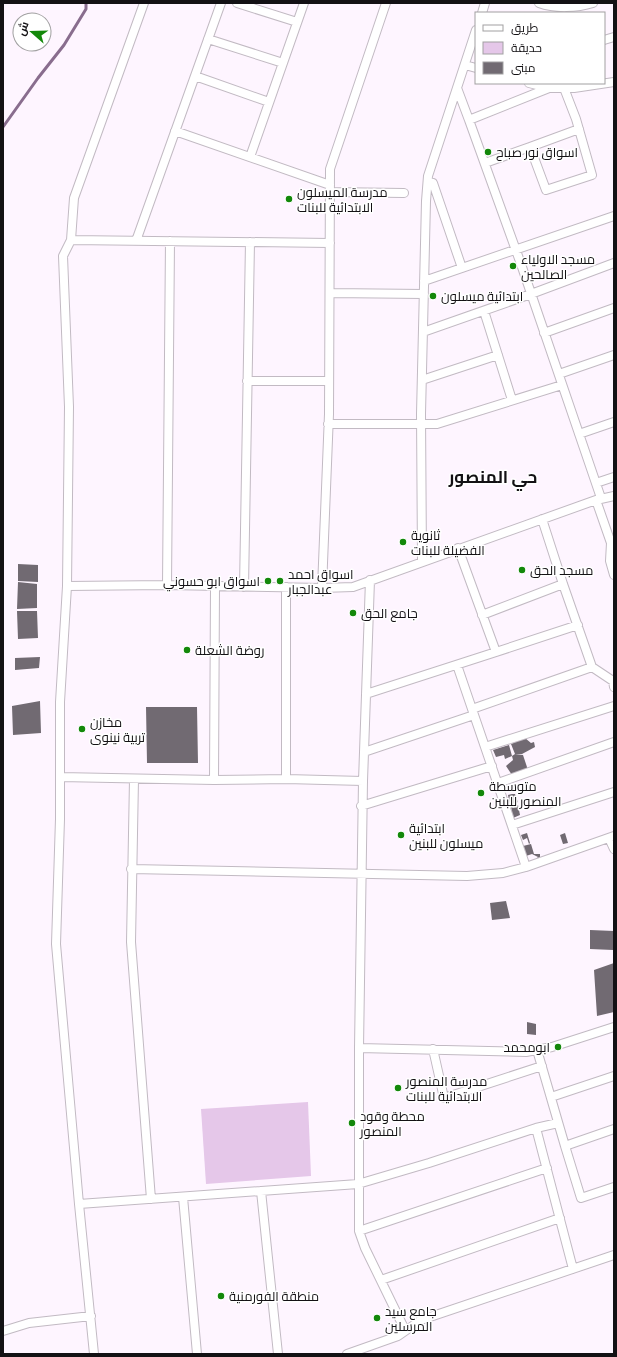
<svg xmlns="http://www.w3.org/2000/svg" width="617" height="1357" font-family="Barlow,Cairo,sans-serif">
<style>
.green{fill:#e5c7e9}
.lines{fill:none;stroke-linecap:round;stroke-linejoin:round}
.stream{stroke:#896d8e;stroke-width:3}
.building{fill:#716a72}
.street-casing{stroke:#c2bac3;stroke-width:10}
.street{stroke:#fff;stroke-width:8}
.poi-dot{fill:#13880a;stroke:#fff;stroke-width:1.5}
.labels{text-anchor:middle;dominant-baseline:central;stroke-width:3;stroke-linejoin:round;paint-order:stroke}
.poi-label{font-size:13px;fill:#131114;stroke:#fff;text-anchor:start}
.district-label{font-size:17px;font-weight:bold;fill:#131114;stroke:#fff}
</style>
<rect width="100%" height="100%" fill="#fef5ff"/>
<path class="green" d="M 308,1102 L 311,1176 L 206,1184 L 201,1109 Z"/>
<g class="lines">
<path class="stream" d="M 3,127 L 38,78 L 64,45 L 86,9 L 86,3"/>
</g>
<path class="building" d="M 18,564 L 38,565 L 38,582 L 18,581 Z
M 18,582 L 37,584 L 37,608 L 17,609 Z
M 17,611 L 37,611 L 38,638 L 18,639 Z
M 40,657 L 39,668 L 15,670 L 15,658 Z
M 40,701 L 41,733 L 13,735 L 12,706 Z
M 146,707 L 197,707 L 198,763 L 147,763 Z
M 525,738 L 531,743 L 534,742 L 535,747 L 522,754 L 515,754 L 511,744 Z
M 509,745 L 512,756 L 505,759 L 504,755 L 496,757 L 493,750 Z
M 515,754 L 523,755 L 528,770 L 512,775 L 506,766 L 513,760 L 512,756 Z
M 512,794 L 515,794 L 518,802 L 516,803 L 510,805 L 508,795 Z
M 518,805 L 520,815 L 513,818 L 511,807 Z
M 527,833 L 530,843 L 529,844 L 527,838 L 523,840 L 521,835 Z
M 565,833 L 568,843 L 563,844 L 560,835 Z
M 531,844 L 534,854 L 540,854 L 540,859 L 536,859 L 538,857 L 532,854 L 526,856 L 523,846 Z
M 506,901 L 510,918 L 492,920 L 490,903 Z
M 590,930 L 614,931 L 613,950 L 590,949 Z
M 614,963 L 614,1012 L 597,1016 L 594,970 Z
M 527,1022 L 536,1024 L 536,1035 L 527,1034 Z"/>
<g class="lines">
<defs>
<path id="street" d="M 237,3 L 297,22
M 539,3 C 555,9 577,8 593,3
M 482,13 L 485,3
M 208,39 L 283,63
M 604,40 L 614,37
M 465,65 L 476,68
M 195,76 L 269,102
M 529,83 L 549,88 L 574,88 L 614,82
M 457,88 L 469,120 L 549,88
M 469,120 L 522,267 L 601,498
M 175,131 L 330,185
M 530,147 L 579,129
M 250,157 L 304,3
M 485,163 L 530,147 L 546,190 L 592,175 L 576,119 L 564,88
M 428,182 L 433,183 L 462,268
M 330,192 L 404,193
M 71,240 L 330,243
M 136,241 L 221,3
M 424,281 L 614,216
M 330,293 L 424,294
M 484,311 L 512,400
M 423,332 L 531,294 L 614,263
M 544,333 L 614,308
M 559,374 L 614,355
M 422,380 L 498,355
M 247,381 L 329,381
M 328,424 L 437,424 L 562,385
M 579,434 L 614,422
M 596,483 L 614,477
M 596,500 L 611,543 L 610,561 L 614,575
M 542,519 L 563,584 L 592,667 L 613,681 L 614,687
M 422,561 L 421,414 L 426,201 L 428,176 L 476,30
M 167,585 L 170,241
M 67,586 L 167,585 L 322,588 L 353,587 L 596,500 L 614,496
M 215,586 L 214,780 L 286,779 L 363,781 L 370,580
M 244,587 L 250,242
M 322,588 L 329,414 L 330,169 L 386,3
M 482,615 L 563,584
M 496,652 L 578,625
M 366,694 L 496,652 L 458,548
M 472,709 L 592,667
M 485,747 L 614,706
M 364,752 L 474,715
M 60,777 L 214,780
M 134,779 L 131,942 L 151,1199
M 286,779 L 286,587
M 363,781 L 359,1048 L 359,1231 L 365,1248 L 405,1330
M 498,783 L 614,742
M 361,806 L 492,766
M 512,825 L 614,792
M 609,838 L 614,849
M 526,867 L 614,836
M 131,869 L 467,876 L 503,873 L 526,867 L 457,665
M 359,1048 L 526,1052 L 552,1047 L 614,1027
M 433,1049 L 444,1098 L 542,1066
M 537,1050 L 565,1146
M 551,1097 L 614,1076
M 536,1128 L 573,1269
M 614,1129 L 565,1146 L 581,1198 L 614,1187
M 261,1191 L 278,1354
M 183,1197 L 197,1354
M 79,1204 L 358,1184 L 429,1163 L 536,1128 L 558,1123
M 359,1231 L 547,1168
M 381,1280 L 560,1218
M 3,1331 L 29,1323 L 91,1316
M 94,1354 L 79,1204 L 56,944 L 60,819 L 60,702 L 67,586 L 69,407 L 63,256 L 71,240 L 74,198 L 144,3
M 347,1354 L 398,1336 L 421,1320 L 614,1255"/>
</defs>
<use href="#street" class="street-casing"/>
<use href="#street" class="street"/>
</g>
<g class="poi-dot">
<circle cx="488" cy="152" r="4"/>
<circle cx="289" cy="199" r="4"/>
<circle cx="513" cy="266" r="4"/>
<circle cx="433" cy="296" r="4"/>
<circle cx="403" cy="542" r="4"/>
<circle cx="522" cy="570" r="4"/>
<circle cx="268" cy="581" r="4"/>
<circle cx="280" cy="581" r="4"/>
<circle cx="353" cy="613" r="4"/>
<circle cx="187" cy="650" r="4"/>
<circle cx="82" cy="729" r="4"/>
<circle cx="481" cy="793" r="4"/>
<circle cx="401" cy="835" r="4"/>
<circle cx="558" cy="1047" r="4"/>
<circle cx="398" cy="1088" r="4"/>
<circle cx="352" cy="1123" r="4"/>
<circle cx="221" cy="1296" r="4"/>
<circle cx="377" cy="1318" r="4"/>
</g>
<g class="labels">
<g class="poi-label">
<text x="496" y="152">اسواق نور صباح</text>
<text x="297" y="192">مدرسة الميسلون<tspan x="297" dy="15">الابتدائية للبنات</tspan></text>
<text x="521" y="259">مسجد الاولياء<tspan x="521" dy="15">الصالحين</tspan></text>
<text x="441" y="296">ابتدائية ميسلون</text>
<text x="411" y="535">ثانوية<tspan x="411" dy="15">الفضيلة للبنات</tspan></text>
<text x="530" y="570">مسجد الحق</text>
<text x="288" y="574">اسواق احمد<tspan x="288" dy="15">عبدالجبار</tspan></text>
<text x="260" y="581" text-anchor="end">اسواق ابو حسوني</text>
<text x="361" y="613">جامع الحق</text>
<text x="195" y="650">روضة الشعلة</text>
<text x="90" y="722">مخازن<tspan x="90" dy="15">تربية نينوى</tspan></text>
<text x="489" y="786">متوسطة<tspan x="489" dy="15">المنصور للبنين</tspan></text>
<text x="409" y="828">ابتدائية<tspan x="409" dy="15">ميسلون للبنين</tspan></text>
<text x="550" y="1047" text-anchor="end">ابومحمد</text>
<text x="406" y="1081">مدرسة المنصور<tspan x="406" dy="15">الابتدائية للبنات</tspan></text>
<text x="360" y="1116">محطة وقود<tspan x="360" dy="15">المنصور</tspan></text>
<text x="229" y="1296">منطقة الفورمنية</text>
<text x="385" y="1311">جامع سيد<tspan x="385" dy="15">المرسلين</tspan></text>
</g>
<g class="district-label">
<text x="493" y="476">حي المنصور</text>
</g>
</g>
<rect width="617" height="1357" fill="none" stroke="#131114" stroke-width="8"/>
<rect x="475" y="12" width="130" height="72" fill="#ffffff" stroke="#a1a0a1"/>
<rect x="483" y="25" width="20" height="6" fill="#ffffff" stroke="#a1a0a1"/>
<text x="511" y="32" font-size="12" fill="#131114">طريق</text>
<rect x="483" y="42" width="20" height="12" fill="#e5c7e9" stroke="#a1a0a1"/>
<text x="511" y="52" font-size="12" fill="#131114">حديقة</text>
<rect x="483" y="62" width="20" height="12" fill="#716a72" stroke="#a1a0a1"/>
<text x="511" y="72" font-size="12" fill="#131114">مبنى</text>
<g transform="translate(32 32) rotate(290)"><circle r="19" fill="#ffffff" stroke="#a1a0a1"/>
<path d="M0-3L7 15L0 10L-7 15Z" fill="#13880a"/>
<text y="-6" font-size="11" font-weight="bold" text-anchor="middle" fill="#131114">ش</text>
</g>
</svg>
